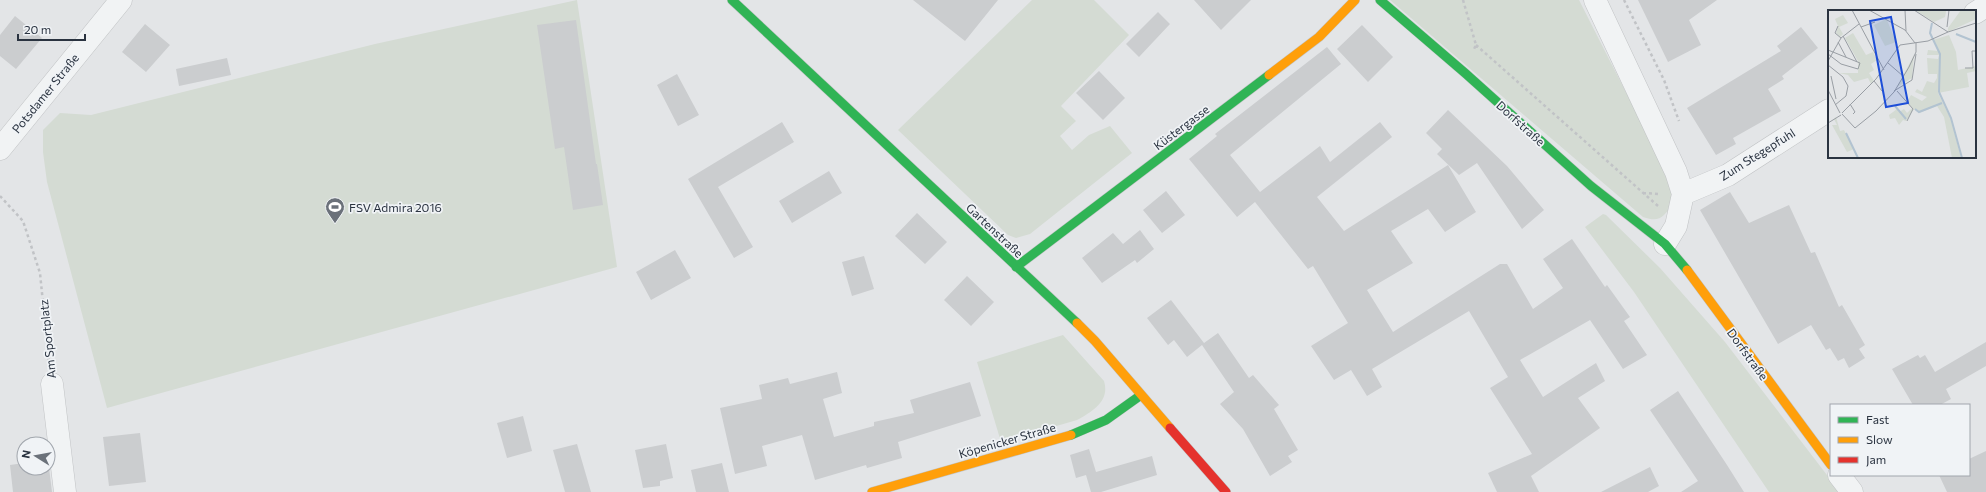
<svg xmlns="http://www.w3.org/2000/svg" width="1986" height="492" font-family="Commissioner,sans-serif">
<style>
.green{fill:#d4dbd3}
.building{fill:#cbcdcf}
.lines{fill:none;stroke-linecap:round;stroke-linejoin:round}
.street-casing{stroke:#c1c3c5;stroke-width:23}
.fast-casing{stroke:#c1c3c5;stroke-width:10}
.slow-casing{stroke:#c1c3c5;stroke-width:10}
.jam-casing{stroke:#c1c3c5;stroke-width:10}
.path{stroke:#c1c3c6;stroke-width:2.5;stroke-dasharray:3 3;stroke-linecap:butt}
.street{stroke:#f1f3f4;stroke-width:22}
.fast{stroke:#30b455;stroke-width:9}
.slow{stroke:#ff9f0a;stroke-width:9}
.jam{stroke:#e5322d;stroke-width:9}
.labels{text-anchor:middle;dominant-baseline:central;stroke-width:3.5;stroke-linejoin:round;paint-order:stroke}
.street-label{font-size:12px;fill:#2a3340;stroke:#f0f3f6}
.poi-label{font-size:12px;fill:#2a3340;stroke:#f0f3f6;text-anchor:start}
.inset-river{fill:none;stroke:#b2c3d1;stroke-width:2}
.inset-road{fill:none;stroke:#999ea4;stroke-width:1}
.view{fill:#1d4ed8;fill-opacity:0.15;stroke:#1d4ed8;stroke-width:2}
.inset-edge{fill:none;stroke:#2a3340;stroke-width:2}
</style>
<rect width="100%" height="100%" fill="#e3e5e7"/>
<path class="green" d="M 577,0 L 617,267 L 107,408 L 47,182 L 43,152 L 43,130 L 60,113 L 91,115 L 375,44 Z
M 1032,0 L 1094,0 L 1129,35 L 1061,106 L 1076,121 L 1060,136 L 1072,150 L 1089,135 L 1110,126 L 1132,153 L 1030,234 L 1016,238 L 1008,235 L 898,130 Z
M 1390,0 L 1579,0 L 1673,185 L 1673,204 C 1663,217 1660,223 1643,217 Z
M 1603,214 L 1606,215 L 1660,268 L 1725,342 L 1840,492 L 1769,492 L 1634,292 L 1585,227 Z
M 1063,335 L 1104,381 C 1110,401 1093,411 1077,420 L 1001,442 L 977,362 Z"/>
<path class="building" d="M 913,0 L 998,0 L 965,41 Z
M 1194,0 L 1251,0 L 1221,30 Z
M 1638,0 L 1717,0 L 1689,20 L 1701,45 L 1668,62 Z
M 1158,12 L 1170,24 L 1139,57 L 1126,44 Z
M 15,16 L 42,38 L 16,69 L 0,56 L 0,35 Z
M 576,20 L 596,164 L 597,164 L 603,205 L 573,210 L 564,147 L 555,149 L 537,25 Z
M 145,24 L 170,45 L 146,72 L 122,52 Z
M 1362,25 L 1393,57 L 1368,82 L 1337,49 Z
M 1801,27 L 1818,48 L 1782,76 L 1784,79 L 1768,89 L 1781,111 L 1733,138 L 1736,144 L 1716,155 L 1687,108 L 1781,51 L 1777,46 Z
M 1327,47 L 1341,64 L 1230,155 L 1260,192 L 1320,146 L 1330,162 L 1380,122 L 1392,137 L 1317,197 L 1344,231 L 1448,165 L 1476,212 L 1445,232 L 1428,209 L 1391,231 L 1413,263 L 1367,290 L 1393,332 L 1500,264 L 1507,264 L 1533,309 L 1563,288 L 1543,259 L 1572,239 L 1605,287 L 1607,285 L 1630,317 L 1624,321 L 1647,355 L 1623,369 L 1590,320 L 1520,360 L 1543,397 L 1596,363 L 1605,381 L 1578,398 L 1600,428 L 1531,476 L 1539,492 L 1497,492 L 1488,473 L 1532,454 L 1490,388 L 1508,377 L 1469,311 L 1372,369 L 1382,387 L 1367,396 L 1351,370 L 1334,380 L 1311,346 L 1348,323 L 1313,266 L 1308,269 L 1255,202 L 1237,217 L 1189,159 L 1217,136 L 1215,134 Z
M 227,58 L 231,75 L 179,86 L 176,69 Z
M 1099,71 L 1125,98 L 1103,120 L 1076,93 Z
M 677,74 L 699,115 L 678,126 L 657,85 Z
M 1448,110 L 1507,166 L 1544,210 L 1522,229 L 1477,163 L 1459,175 L 1437,154 L 1442,149 L 1426,133 Z
M 782,122 L 794,142 L 718,187 L 753,247 L 734,258 L 688,179 Z
M 829,171 L 842,193 L 792,223 L 779,201 Z
M 1166,191 L 1185,215 L 1162,233 L 1143,210 Z
M 1730,192 L 1749,223 L 1789,205 L 1811,253 L 1815,252 L 1839,307 L 1842,305 L 1865,345 L 1859,349 L 1865,358 L 1849,368 L 1844,358 L 1838,361 L 1830,348 L 1826,350 L 1811,325 L 1778,344 L 1700,210 Z
M 917,213 L 947,242 L 925,264 L 895,236 Z
M 1140,230 L 1154,249 L 1137,263 L 1135,260 L 1102,283 L 1082,258 L 1113,233 L 1123,244 Z
M 675,250 L 691,278 L 651,300 L 636,272 Z
M 864,256 L 874,289 L 852,296 L 842,262 Z
M 967,276 L 994,302 L 971,326 L 944,300 Z
M 1171,300 L 1204,343 L 1218,333 L 1249,378 L 1253,375 L 1279,405 L 1274,409 L 1298,450 L 1288,456 L 1292,462 L 1270,476 L 1243,429 L 1220,404 L 1234,392 L 1202,345 L 1187,357 L 1174,340 L 1168,345 L 1147,318 Z
M 1986,342 L 1986,366 L 1946,389 L 1951,399 L 1940,405 L 1913,405 L 1892,369 L 1918,355 L 1920,358 L 1925,355 L 1935,372 Z
M 837,372 L 842,393 L 823,399 L 834,437 L 874,426 L 874,422 L 914,413 L 910,400 L 970,382 L 981,416 L 898,442 L 902,458 L 867,468 L 866,465 L 815,480 L 802,435 L 762,446 L 767,466 L 735,474 L 720,408 L 762,399 L 759,385 L 788,378 L 790,384 Z
M 1678,391 L 1727,465 L 1744,492 L 1681,492 L 1698,481 L 1650,410 Z
M 523,416 L 532,451 L 507,458 L 497,423 Z
M 140,433 L 146,482 L 109,486 L 103,437 Z
M 577,444 L 591,492 L 565,492 L 553,450 Z
M 666,444 L 673,478 L 660,481 L 660,486 L 643,488 L 635,450 Z
M 1089,449 L 1096,472 L 1152,456 L 1157,475 L 1101,492 L 1091,492 L 1086,475 L 1076,478 L 1070,455 Z
M 1986,451 L 1986,492 L 1947,492 L 1939,475 L 1969,475 L 1969,459 Z
M 48,460 L 52,492 L 13,492 L 10,465 L 24,463 L 24,468 L 48,468 Z
M 722,463 L 729,492 L 696,492 L 691,470 Z
M 1650,467 L 1659,486 L 1648,492 L 1601,492 Z"/>
<g class="lines">
<defs>
<path id="street" d="M 1595,0 L 1676,172 L 1683,194 L 1676,226 L 1665,244
M 1975,13 L 1986,6
M 0,149 L 121,0
M 1683,194 L 1728,175 L 1829,110
M 52,384 L 65,492
M 1839,475 L 1852,492"/>
<path id="fast" d="M 732,0 L 1077,323
M 1380,0 L 1465,73 L 1591,186 L 1665,244 L 1687,270
M 1016,267 L 1269,75
M 1071,435 L 1106,420 L 1141,395"/>
<path id="slow" d="M 1269,75 L 1319,37 L 1355,0
M 1687,270 L 1831,465
M 1077,323 L 1095,341 L 1170,428
M 872,492 L 1071,435"/>
<path id="jam" d="M 1170,428 L 1226,492"/>
</defs>
<use href="#street" class="street-casing"/>
<use href="#fast" class="fast-casing"/>
<use href="#slow" class="slow-casing"/>
<use href="#jam" class="jam-casing"/>
<path class="path" d="M 1463,0 L 1476,45 L 1473,51
M 1624,0 L 1664,80 L 1679,121
M 1476,45 L 1658,206
M 1643,193 L 1660,194
M 0,196 L 23,221 L 40,273 L 49,363"/>
<use href="#street" class="street"/>
<use href="#fast" class="fast"/>
<use href="#slow" class="slow"/>
<use href="#jam" class="jam"/>
</g>
<defs>
<symbol id="stadium-pin" viewBox="-11 -11 22 30"><path d="M0 17L-7.5 6A9.5 9.5 0 1 1 7.5 6Z" fill="#6b717a" stroke="#f0f3f6"/><path d="M0-5a6.5 5 0 1 0 0 10a6.5 5 0 1 0 0-10ZM-3.5-1.8h7v3.6h-7Z" fill="#fff"/></symbol>
</defs>
<g fill-rule="evenodd">
<use href="#stadium-pin" x="324" y="196" width="22" height="30"/>
</g>
<g class="labels">
<g class="street-label">
<text transform="translate(45 93) rotate(-51)">Potsdamer Straße</text>
<text transform="translate(1521 123) rotate(42)">Dorfstraße</text>
<text transform="translate(1181 127) rotate(-37)">Küstergasse</text>
<text transform="translate(1757 154) rotate(-32)">Zum Stegepfuhl</text>
<text transform="translate(995 230) rotate(43)">Gartenstraße</text>
<text transform="translate(47 339) rotate(-96)">Am Sportplatz</text>
<text transform="translate(1748 354) rotate(54)">Dorfstraße</text>
<text transform="translate(1007 440) rotate(-16)">Köpenicker Straße</text>
</g>
<g class="poi-label">
<text x="349" y="207">FSV Admira 2016</text>
</g>
</g>
<g transform="translate(1828 10)">
<rect width="148" height="148" fill="#e3e5e7"/>
<path d="M 87,0 L 118,0 L 118,2 L 117,7 L 106,12 ZM 133,0 L 148,0 L 148,9 L 120,22 L 120,18 ZM 15,5 L 20,13 L 11,17 L 15,24 L 12,27 L 8,23 L 10,16 L 7,9 ZM 56,10 L 59,10 L 68,32 L 57,36 L 46,15 ZM 25,23 L 38,45 L 45,42 L 49,50 L 43,54 L 46,60 L 41,63 L 46,71 L 43,74 L 40,68 L 26,72 L 20,65 L 11,63 L 30,63 L 30,51 L 17,28 ZM 121,25 L 128,42 L 130,60 L 148,56 L 148,61 L 139,63 L 141,77 L 110,83 L 123,109 L 133,148 L 124,148 L 116,107 L 109,96 L 91,103 L 86,99 L 78,111 L 75,110 L 71,115 L 67,108 L 62,109 L 61,105 L 69,99 L 71,102 L 76,99 L 79,103 L 84,98 L 79,92 L 83,85 L 94,91 L 99,87 L 87,82 L 89,79 L 94,82 L 99,71 L 106,73 L 109,68 L 109,64 L 100,64 L 99,48 L 110,49 L 111,45 L 99,45 L 100,40 L 110,41 L 105,30 ZM 86,45 L 84,68 L 69,77 ZM 8,107 L 12,121 L 16,120 L 26,139 L 19,142 L 4,115 L 9,115 L 6,109 Z" fill="#d4dbd3"/>
<path class="inset-river" d="M 104,13 L 102,23 L 112,44 L 111,82M 128,24 L 148,32M 111,82 L 123,108 L 134,148M 67,96 L 78,109M 87,99 L 91,102 L 114,93M 18,123 L 30,148"/>
<path class="inset-road" d="M 24,0 L 56,60M 41,0 L 77,20 L 87,33M 77,0 L 78,21M 86,0 L 120,22 L 148,13M 10,16 L 7,23 L 13,28M 33,17 L 47,12M 119,17 L 121,0M 15,26 L 29,52M 10,32 L 18,47M 0,40 L 32,53 L 30,59 L 13,54 L 0,44M 0,51 L 13,28 L 31,14M 60,53 L 75,66M 0,55 L 15,67 L 20,76 L 18,86 L 7,95M 137,58 L 145,58 L 144,41 L 148,41M 3,66 L 8,89M 46,71 L 54,81M 0,80 L 12,103M 66,81 L 84,70 L 88,44M 69,81 L 85,99 L 79,111M 22,94 L 27,102 L 25,104M 14,103 L 48,69 L 72,35 L 100,31 L 120,22M 14,104 L 27,118 L 48,101 L 66,82 L 81,57 L 88,42 L 88,32M 0,113 L 13,105"/>
<path class="view" d="M 63,7 L 80,93 L 58,97 L 42,11 Z"/>
<rect width="148" height="148" class="inset-edge"/>
</g>
<rect x="1830" y="404" width="140" height="72" fill="#f0f3f6" stroke="#a1a6ad"/>
<rect x="1838" y="417" width="20" height="6" fill="#30b455" stroke="#a1a6ad"/>
<text x="1866" y="424" font-size="12" fill="#2a3340">Fast</text>
<rect x="1838" y="437" width="20" height="6" fill="#ff9f0a" stroke="#a1a6ad"/>
<text x="1866" y="444" font-size="12" fill="#2a3340">Slow</text>
<rect x="1838" y="457" width="20" height="6" fill="#e5322d" stroke="#a1a6ad"/>
<text x="1866" y="464" font-size="12" fill="#2a3340">Jam</text>
<g transform="translate(36 456) rotate(281)"><circle r="19" fill="#f0f3f6" stroke="#a1a6ad"/>
<path d="M0-3L7 15L0 10L-7 15Z" fill="#6b717a"/>
<text y="-6" font-size="11" font-weight="bold" text-anchor="middle" fill="#2a3340">N</text>
</g>
<path d="M18 34v6h67v-6" fill="none" stroke="#2a3340" stroke-width="2"/>
<text x="24" y="34" font-size="12" fill="#2a3340" stroke="#f0f3f6" stroke-width="3" paint-order="stroke">20 m</text>
</svg>
